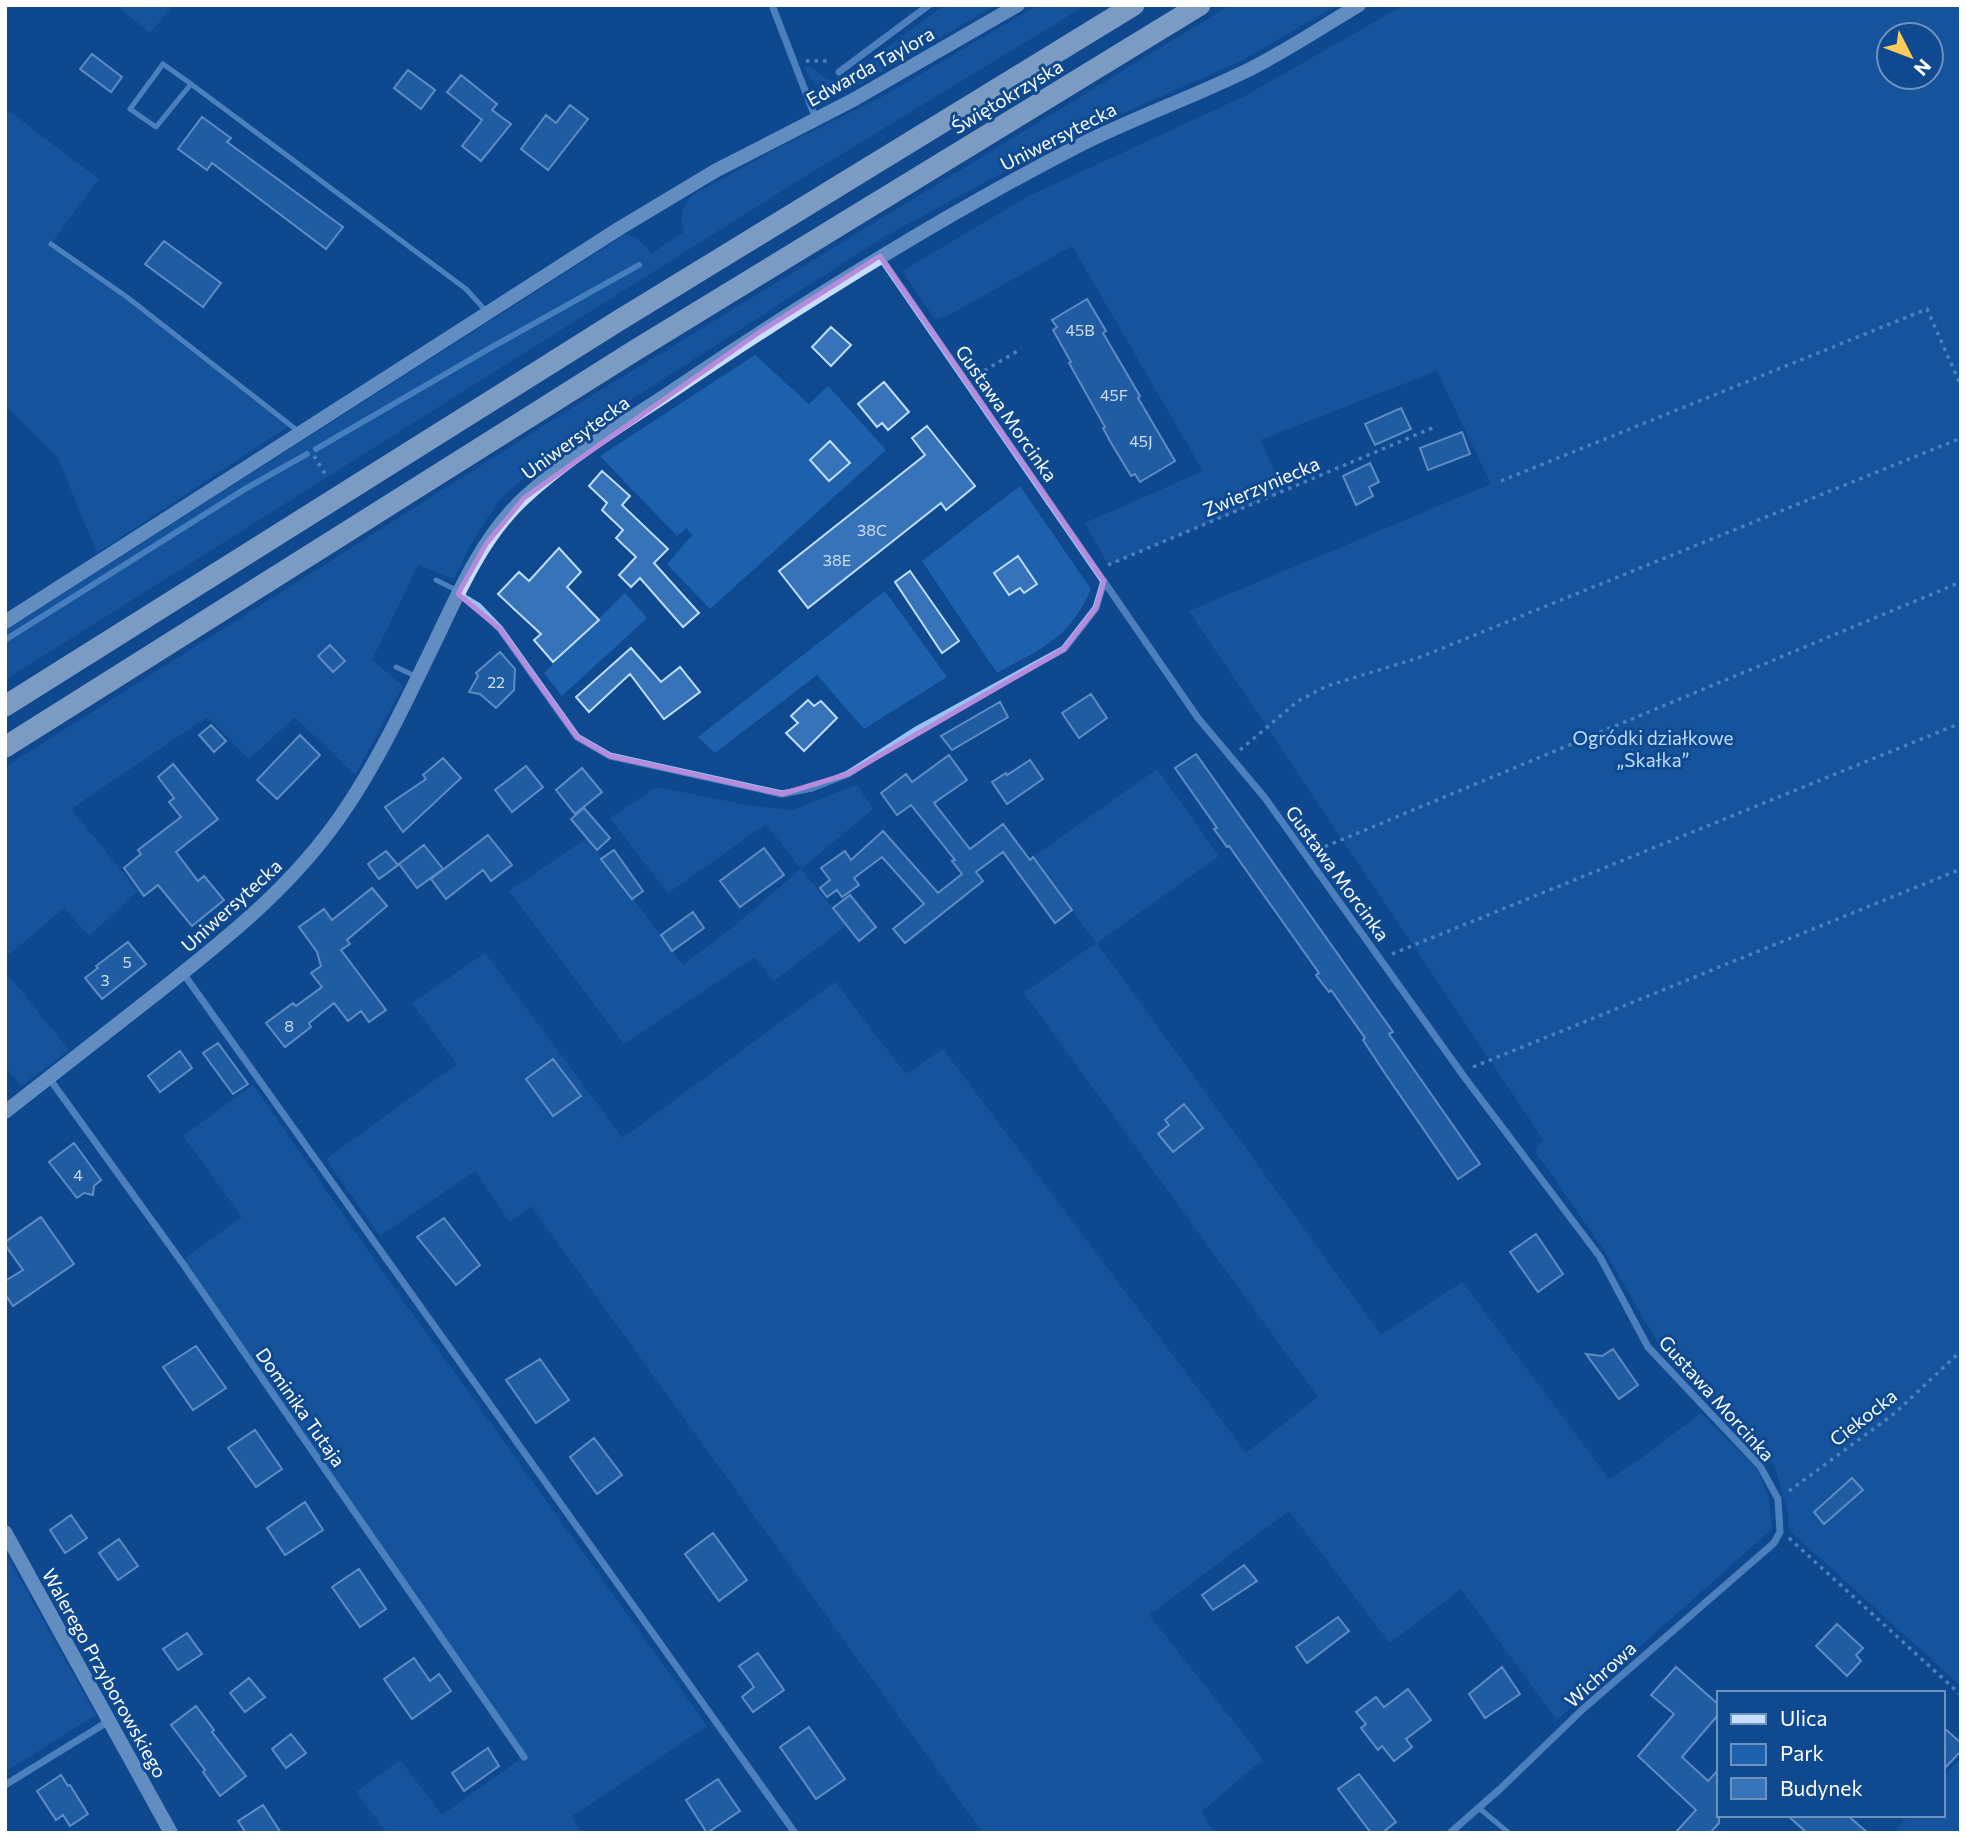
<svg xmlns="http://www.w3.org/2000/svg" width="1966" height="1838" font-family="Commissioner,sans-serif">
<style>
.green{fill:#1d61ad;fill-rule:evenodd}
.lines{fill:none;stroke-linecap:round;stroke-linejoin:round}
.stream{stroke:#89bef7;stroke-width:6}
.building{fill:#3773b9;stroke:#bfddfe;stroke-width:2}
.path{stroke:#98c3f4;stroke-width:3.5;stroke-dasharray:3.5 5;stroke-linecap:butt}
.lane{stroke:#98c3f4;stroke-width:5}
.street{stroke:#98c3f4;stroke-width:7}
.secondary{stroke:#c7dffd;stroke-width:14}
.highway{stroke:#fff;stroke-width:21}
.marked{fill:none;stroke:#b68bdc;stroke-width:5;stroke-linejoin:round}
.labels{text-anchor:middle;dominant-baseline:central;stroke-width:6;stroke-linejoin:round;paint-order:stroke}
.number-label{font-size:16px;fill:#cddcee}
.street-label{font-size:19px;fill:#fff;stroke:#0f4990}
.park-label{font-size:19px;fill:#bfddfe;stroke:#0f4990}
</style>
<rect width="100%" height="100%" fill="#0f4990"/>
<path class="green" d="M 116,5 L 174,5 L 150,33 Z
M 945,5 L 996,5 L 855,87 C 832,95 813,90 804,66 C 820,67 819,83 843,80 Z
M 1038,5 L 1086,5 L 796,182 L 5,680 L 5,631 L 626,234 L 636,238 L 652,253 L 684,232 C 680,218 681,207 691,196 L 776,149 L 880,98 Z
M 1230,5 L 1338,5 L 1241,61 L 1065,139 L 882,238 L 553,450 L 497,503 L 473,540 L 454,579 L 418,565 L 372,660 L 403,686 L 355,775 L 295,717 L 249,759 L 207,717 L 71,809 L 138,891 L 89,936 L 64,908 L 5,958 L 5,767 L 578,404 Z
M 1404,5 L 1961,5 L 1961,1686 L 1788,1529 L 1789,1517 L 1775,1466 L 1703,1392 L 1656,1339 L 1602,1247 L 1535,1151 L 1543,1139 L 1189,611 L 1491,484 L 1437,371 L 1260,440 L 1284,491 L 1108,565 L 1085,523 L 1203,471 L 1072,246 L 949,315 L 935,319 L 902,271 L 1029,196 L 1245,96 ZM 1889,35 L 1931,35 L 1931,77 L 1889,77 Z
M 5,108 L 99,179 L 51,244 L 127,297 L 289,426 L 97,553 L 58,458 L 5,405 Z
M 755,355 L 809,404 L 828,386 L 886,450 L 710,609 L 667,564 L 692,535 L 686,528 L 677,536 L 600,456 Z
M 1020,486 L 1091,589 C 1069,639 1042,648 997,673 L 922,561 Z
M 885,591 L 947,677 L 864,729 L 817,675 L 715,753 L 698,737 Z
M 625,593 L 647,618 L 562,696 L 544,673 Z
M 1157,769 L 1219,856 L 1097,943 L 1381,1335 L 1462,1282 L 1609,1479 L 1640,1459 L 1701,1413 L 1757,1469 L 1769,1499 L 1772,1529 L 1557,1720 L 1461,1589 L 1390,1643 L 1289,1511 L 1149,1615 L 1263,1759 L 1201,1812 L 1216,1833 L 983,1833 L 531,1206 L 510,1222 L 475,1171 L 380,1236 L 326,1159 L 457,1064 L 412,1003 L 485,953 L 623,1138 L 835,982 L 906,1074 L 943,1049 L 1246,1453 L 1318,1397 L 1024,993 L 1096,943 L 1033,857 Z
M 857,785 L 873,809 L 801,869 L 847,925 L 774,981 L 755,957 L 624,1044 L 509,891 L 587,838 L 683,965 L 733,927 L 801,869 L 766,824 L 668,893 L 610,818 L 657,787 L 752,806 L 792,810 Z
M 5,971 L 69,1050 L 21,1086 L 5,1066 Z
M 253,1085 L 404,1302 L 707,1726 L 571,1817 L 582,1833 L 387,1833 L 356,1792 L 400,1760 L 442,1815 L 523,1757 L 181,1261 L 242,1217 L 183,1136 Z
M 5,1552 L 96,1715 L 5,1772 Z
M 1961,1758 L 1961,1833 L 1903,1833 L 1897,1828 L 1909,1815 L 1943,1815 L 1943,1777 Z"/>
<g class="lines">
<path class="stream" d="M 316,449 L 492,347 L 639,265
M 5,640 L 245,489 L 307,454"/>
</g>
<path class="building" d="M 92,54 L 122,77 L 111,92 L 80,69 Z
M 408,70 L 435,90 L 421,109 L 394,88 Z
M 461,75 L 497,104 L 492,110 L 511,124 L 481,161 L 462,146 L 482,120 L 447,92 Z
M 570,105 L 588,119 L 548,170 L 521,149 L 546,115 L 556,123 Z
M 202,117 L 231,138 L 227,142 L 343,227 L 326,249 L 212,163 L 207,170 L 178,149 Z
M 164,241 L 221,283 L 203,307 L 145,264 Z
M 1087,299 L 1106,331 L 1103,333 L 1140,396 L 1138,398 L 1175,461 L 1140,482 L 1135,474 L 1131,476 L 1110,441 L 1103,428 L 1105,427 L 1069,363 L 1071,362 L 1053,330 L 1057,327 L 1052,320 Z
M 831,327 L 851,345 L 831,366 L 812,347 Z
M 884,382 L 909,412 L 888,430 L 882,423 L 877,427 L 858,404 Z
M 1401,408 L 1411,429 L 1375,445 L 1365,424 Z
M 927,426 L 975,486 L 946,510 L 941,503 L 808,608 L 779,571 L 925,455 L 912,438 Z
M 1462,432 L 1470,454 L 1428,470 L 1420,448 Z
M 830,441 L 850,463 L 829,481 L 810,460 Z
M 1370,463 L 1379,482 L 1369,487 L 1373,496 L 1356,505 L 1343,476 Z
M 602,471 L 630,496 L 622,505 L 668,549 L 654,563 L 699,613 L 683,627 L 640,578 L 631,587 L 619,575 L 636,557 L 616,538 L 623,530 L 602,510 L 607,503 L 589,486 Z
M 559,548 L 581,572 L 567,587 L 599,620 L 553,662 L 534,640 L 541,634 L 498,594 L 519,572 L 529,581 Z
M 1018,556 L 1037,584 L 1024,593 L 1020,588 L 1009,595 L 994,573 Z
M 910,571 L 959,641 L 942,653 L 895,582 Z
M 330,645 L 345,661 L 333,672 L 318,656 Z
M 631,648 L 661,682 L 680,667 L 700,692 L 664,719 L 630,674 L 589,712 L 576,697 Z
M 500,652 L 515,669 L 514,690 L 496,708 L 480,694 L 469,692 L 478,676 L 476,673 Z
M 1091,694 L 1107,718 L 1079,738 L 1062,713 Z
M 808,700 L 814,706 L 821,701 L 837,718 L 804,751 L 786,733 L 798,723 L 791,716 Z
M 1000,702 L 1008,717 L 952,750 L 941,736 Z
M 211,725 L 226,741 L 214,752 L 199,735 Z
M 300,735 L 320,755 L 277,799 L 257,780 Z
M 1196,754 L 1393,1032 L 1389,1034 L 1480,1164 L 1458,1179 L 1384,1072 L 1363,1040 L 1365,1038 L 1331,990 L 1329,992 L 1316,975 L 1319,973 L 1229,846 L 1227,847 L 1214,829 L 1217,828 L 1175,768 Z
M 949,755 L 967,780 L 934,803 L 970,849 L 1003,824 L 1030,860 L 1033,857 L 1072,910 L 1055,923 L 1003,852 L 976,872 L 983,881 L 905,943 L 893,929 L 924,904 L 882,857 L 854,878 L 859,885 L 842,897 L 837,890 L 827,897 L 820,888 L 830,880 L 821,868 L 845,851 L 851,860 L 883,831 L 938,893 L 962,874 L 952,861 L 955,860 L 911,805 L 897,815 L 881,793 L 906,774 L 912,782 Z
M 443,758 L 461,778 L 403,832 L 385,807 L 426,779 L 423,775 Z
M 1030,760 L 1043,779 L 1007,804 L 992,782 L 1006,773 L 1007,775 Z
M 173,764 L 218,819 L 176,852 L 198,881 L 204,876 L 224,900 L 192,926 L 158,885 L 144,896 L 124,868 L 141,854 L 138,850 L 181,817 L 169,802 L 174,798 L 158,777 Z
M 526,766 L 543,787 L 512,812 L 495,790 Z
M 582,768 L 602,792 L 575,814 L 556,790 Z
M 584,808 L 610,838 L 597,850 L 571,819 Z
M 488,835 L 512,865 L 491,881 L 483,870 L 446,899 L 431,879 Z
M 424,845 L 443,869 L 417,888 L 399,864 Z
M 764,848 L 784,875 L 740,907 L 720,881 Z
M 614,850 L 643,891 L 632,899 L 601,859 Z
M 386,851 L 398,865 L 379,879 L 368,864 Z
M 372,888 L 387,906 L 347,940 L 350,944 L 341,950 L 386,1010 L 369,1022 L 361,1011 L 348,1021 L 334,1003 L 309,1023 L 311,1027 L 285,1047 L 266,1023 L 293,1003 L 296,1006 L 322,987 L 311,973 L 321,966 L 317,952 L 299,927 L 324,909 L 332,920 Z
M 850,895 L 876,927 L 859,941 L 833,908 Z
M 693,912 L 704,928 L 672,951 L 661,935 Z
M 128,942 L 146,964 L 102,999 L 85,978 L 98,968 L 96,966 Z
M 218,1043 L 248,1084 L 233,1094 L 203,1053 Z
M 180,1051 L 192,1068 L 160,1092 L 148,1076 Z
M 553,1059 L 581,1096 L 553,1116 L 526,1079 Z
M 1184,1104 L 1203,1128 L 1173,1152 L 1158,1134 L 1169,1125 L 1165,1120 Z
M 74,1143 L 101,1180 L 94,1186 L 93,1195 L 84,1193 L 77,1198 L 49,1162 Z
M 41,1217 L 74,1264 L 13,1306 L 5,1294 L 5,1281 L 23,1270 L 5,1245 L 5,1242 Z
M 444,1218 L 480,1265 L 456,1285 L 417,1237 Z
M 1536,1234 L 1563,1274 L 1538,1292 L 1510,1252 Z
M 196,1346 L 226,1388 L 193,1410 L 163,1367 Z
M 1613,1349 L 1638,1385 L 1619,1399 L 1586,1354 L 1602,1356 Z
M 540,1359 L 569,1400 L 536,1423 L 506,1380 Z
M 255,1430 L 282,1469 L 256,1487 L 228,1448 Z
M 594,1438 L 622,1475 L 597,1494 L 570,1457 Z
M 1852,1478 L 1863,1490 L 1824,1524 L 1814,1512 Z
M 305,1502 L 323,1530 L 285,1555 L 267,1528 Z
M 71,1515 L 87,1538 L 65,1553 L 50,1530 Z
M 713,1533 L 747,1580 L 719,1601 L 685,1554 Z
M 119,1539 L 138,1566 L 118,1580 L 99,1553 Z
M 1244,1565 L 1257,1581 L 1213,1610 L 1202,1595 Z
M 359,1569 L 386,1609 L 360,1627 L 332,1587 Z
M 1338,1617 L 1349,1631 L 1307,1663 L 1296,1647 Z
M 1837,1624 L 1863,1648 L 1856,1655 L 1861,1661 L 1847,1676 L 1816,1646 Z
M 187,1633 L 202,1654 L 178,1670 L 163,1649 Z
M 758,1653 L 784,1690 L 753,1712 L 742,1697 L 754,1687 L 739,1666 Z
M 414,1658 L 430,1681 L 439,1674 L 451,1691 L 412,1719 L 384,1679 Z
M 1502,1667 L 1520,1694 L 1485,1718 L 1469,1694 Z
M 1676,1667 L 1719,1705 L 1719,1714 L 1682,1757 L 1708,1781 L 1719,1769 L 1719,1823 L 1710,1833 L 1675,1833 L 1696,1810 L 1638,1756 L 1674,1714 L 1651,1695 Z
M 249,1678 L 265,1697 L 245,1712 L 230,1693 Z
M 1408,1689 L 1431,1720 L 1406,1739 L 1412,1747 L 1394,1761 L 1382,1746 L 1378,1750 L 1361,1728 L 1366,1724 L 1356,1712 L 1376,1697 L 1384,1707 Z
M 196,1706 L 214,1730 L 212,1732 L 246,1776 L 220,1796 L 203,1772 L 205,1770 L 171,1725 Z
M 809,1727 L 845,1779 L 816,1799 L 780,1747 Z
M 1943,1727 L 1961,1743 L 1961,1751 L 1943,1770 Z
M 291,1734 L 306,1753 L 286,1768 L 272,1749 Z
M 488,1748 L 499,1766 L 464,1791 L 452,1773 Z
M 1359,1774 L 1396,1822 L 1382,1833 L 1371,1833 L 1338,1789 Z
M 61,1775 L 68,1786 L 70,1785 L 88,1814 L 70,1826 L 63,1815 L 56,1820 L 37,1791 Z
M 718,1779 L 740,1811 L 707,1833 L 686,1800 Z
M 263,1805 L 281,1833 L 246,1833 L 238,1821 Z
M 1787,1815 L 1847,1815 L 1868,1833 L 1807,1833 Z"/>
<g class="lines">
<path class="path" d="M 806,61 L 830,61
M 977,375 L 1021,349
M 314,456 L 327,477
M 1501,481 L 1927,309 L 1961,386
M 1108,565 L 1437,426
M 1240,750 L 1298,701 L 1327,686 L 1418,658 L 1961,438
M 1317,850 L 1961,582
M 1392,954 L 1961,723
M 1473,1067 L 1961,869
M 1789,1491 L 1895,1413 L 1961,1351
M 1789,1538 L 1961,1695"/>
<path class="lane" d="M 191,84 L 156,127 L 130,109 L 163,64 L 191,84 L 466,289 L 486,311
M 51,244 L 127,297 L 298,431
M 436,580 L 456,590
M 396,667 L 415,676
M 1479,1808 L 1509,1833"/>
<path class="street" d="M 772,5 L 816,119
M 839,72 L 929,5
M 881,258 L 1198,718 L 1265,798 L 1465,1078 L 1600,1257 L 1648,1347 L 1760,1466 L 1778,1499 L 1780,1532 L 1774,1543 L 1583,1709 L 1500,1789 L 1450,1833
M 458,594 L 478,606 L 500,629 L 577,737 L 610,756 L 782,794 L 812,788 L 848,774 L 918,729 L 1064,649 L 1096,608 L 1104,581
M 183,973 L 795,1833
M 49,1078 L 181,1261 L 524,1757
M 5,1785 L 109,1721"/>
<path class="secondary" d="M 5,622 L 620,228 L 715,171 L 853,100 L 1018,5
M 5,1112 C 57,1071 109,1031 161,990 C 230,936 297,882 346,808 C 381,756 407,699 435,642 C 459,591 483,536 524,498 C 575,451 636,416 693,377 C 817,294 944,215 1078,146 C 1131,119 1188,99 1242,73 C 1282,54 1320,28 1359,5
M 5,1532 L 171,1833"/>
<path class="highway" d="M 5,706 L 618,321 L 1134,5
M 5,747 L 634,351 L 1200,5"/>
</g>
<path d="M0 0H1966V1838H0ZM 880,256 L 1104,581 L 1096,608 L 1064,649 L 848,774 L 782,794 L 610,756 L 577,737 L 500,629 L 458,594 L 486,544 L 524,498 L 758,333 Z" fill="#0f4990" fill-opacity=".55" fill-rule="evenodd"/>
<path class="marked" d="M 880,256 L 1104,581 L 1096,608 L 1064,649 L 848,774 L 782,794 L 610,756 L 577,737 L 500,629 L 458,594 L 486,544 L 524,498 L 758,333 Z"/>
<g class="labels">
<g class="number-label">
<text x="1080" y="329">45B</text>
<text x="1114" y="394">45F</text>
<text x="1141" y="440">45J</text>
<text x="872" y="529">38C</text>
<text x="837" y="559">38E</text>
<text x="496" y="681">22</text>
<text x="127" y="961">5</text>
<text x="105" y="979">3</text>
<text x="289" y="1025">8</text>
<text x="78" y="1174">4</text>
</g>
<g class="street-label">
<text transform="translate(870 66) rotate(-29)">Edwarda Taylora</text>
<text transform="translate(1007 96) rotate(-31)">Świętokrzyska</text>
<text transform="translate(1058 136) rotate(-27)">Uniwersytecka</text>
<text transform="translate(1007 413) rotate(55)">Gustawa Morcinka</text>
<text transform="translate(575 437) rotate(-36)">Uniwersytecka</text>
<text transform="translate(1261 486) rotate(-23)">Zwierzyniecka</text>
<text transform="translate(1338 873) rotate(54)">Gustawa Morcinka</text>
<text transform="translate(231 905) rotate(-42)">Uniwersytecka</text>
<text transform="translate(1717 1398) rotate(48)">Gustawa Morcinka</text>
<text transform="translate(301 1407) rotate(55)">Dominika Tutaja</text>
<text transform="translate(1863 1417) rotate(-38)">Ciekocka</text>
<text transform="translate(105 1673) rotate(61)">Walerego Przyborowskiego</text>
<text transform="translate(1600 1674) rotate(-42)">Wichrowa</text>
</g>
<g class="park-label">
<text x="1653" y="737">Ogródki działkowe<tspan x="1653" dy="22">„Skałka”</tspan></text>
</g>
</g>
<rect width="1966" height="1838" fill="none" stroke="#ffffff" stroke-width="14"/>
<rect x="1717" y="1691" width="228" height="126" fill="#0f4990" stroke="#6f92bc" stroke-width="2"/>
<rect x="1731" y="1714" width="35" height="10" fill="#c7dffd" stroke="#6f92bc" stroke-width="2"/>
<text x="1780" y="1726" font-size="21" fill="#ffffff">Ulica</text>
<rect x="1731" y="1744" width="35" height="21" fill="#1d61ad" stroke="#6f92bc" stroke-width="2"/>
<text x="1780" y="1761" font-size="21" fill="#ffffff">Park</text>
<rect x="1731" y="1778" width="35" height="21" fill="#3773b9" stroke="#6f92bc" stroke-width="2"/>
<text x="1780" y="1796" font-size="21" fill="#ffffff">Budynek</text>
<g transform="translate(1910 56) rotate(132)"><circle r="33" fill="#0f4990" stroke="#6f92bc" stroke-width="2"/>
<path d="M0-5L12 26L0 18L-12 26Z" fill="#ffcc5a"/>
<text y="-10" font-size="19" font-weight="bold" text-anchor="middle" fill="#ffffff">N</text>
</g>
</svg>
